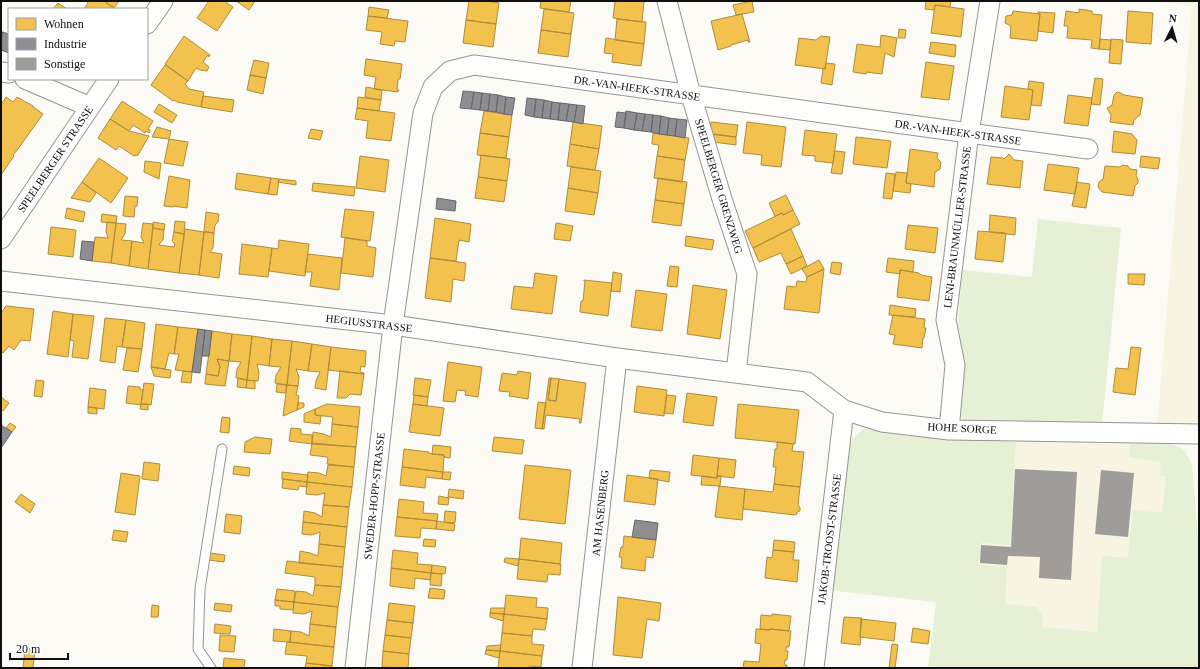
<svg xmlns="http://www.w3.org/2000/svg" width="1200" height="669" font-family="Georgia,serif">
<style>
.farmland{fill:#f7f4e1}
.green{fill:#e5f0d5}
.homes{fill:#f2c14e;stroke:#ae8c3b}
.industry{fill:#8d8d92;stroke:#67676b}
.building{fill:#9f9d9a}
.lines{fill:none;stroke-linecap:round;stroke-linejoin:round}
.lane-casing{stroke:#959592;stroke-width:11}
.street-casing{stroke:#959592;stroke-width:21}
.lane{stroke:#fefefd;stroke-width:9}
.street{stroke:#fefefd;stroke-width:19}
.labels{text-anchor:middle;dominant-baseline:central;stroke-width:4;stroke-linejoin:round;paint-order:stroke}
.street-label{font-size:11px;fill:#0f0f0f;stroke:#fff}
</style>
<rect width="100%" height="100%" fill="#fbfaf4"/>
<path class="farmland" d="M 1151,1 L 1199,1 L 1199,423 L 1157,428 L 1192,6 Z
M 1016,442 L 1131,444 L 1130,457 L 1161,462 L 1166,476 L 1162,513 L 1128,559 L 1102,557 L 1097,632 L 1042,627 L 1037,607 L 1005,604 L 979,565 L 981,543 L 1010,545 Z"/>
<path class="green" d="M 1038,219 L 1121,228 L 1102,426 L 969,423 L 962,418 L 959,413 L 962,352 L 958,321 L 962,270 L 1032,277 Z
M 865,428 L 907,436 L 1016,442 L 1010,545 L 981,543 L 979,565 L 1007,567 L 1005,604 L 1037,607 L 1043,616 L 1042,627 L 1097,632 L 1102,556 L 1128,558 L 1133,510 L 1162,513 L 1166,477 L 1160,475 L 1161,462 L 1129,457 L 1131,444 C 1144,444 1167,441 1179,447 C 1186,450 1189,458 1192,465 L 1199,552 L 1199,668 L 928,668 L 936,602 L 827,590 L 844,446 Z"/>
<path class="homes" d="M 86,1 L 104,1 L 114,8 L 113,9 L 84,9 L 88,3 Z
M 104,1 L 119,1 L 114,8 Z
M 209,1 L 224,1 L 233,7 L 217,31 L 197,18 Z
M 236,1 L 255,1 L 249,10 Z
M 469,1 L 487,1 L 499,3 L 496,24 L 466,20 Z
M 541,1 L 571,1 L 569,12 L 540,8 Z
M 615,1 L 644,1 L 642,22 L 613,18 Z
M 752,1 L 754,12 L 736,15 L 733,5 Z
M 926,1 L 951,1 L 950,7 L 935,5 L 934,10 L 925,9 Z
M 58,3 L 67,9 L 53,9 Z
M 935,5 L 964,9 L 961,37 L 931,33 Z
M 369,7 L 389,10 L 387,18 L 368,16 Z
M 544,9 L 574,13 L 571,34 L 541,30 Z
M 1079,9 L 1092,11 L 1092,14 L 1102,15 L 1099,49 L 1091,48 L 1092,40 L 1067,38 L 1068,26 L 1064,26 L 1066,11 L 1079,13 Z
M 1013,11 L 1040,14 L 1037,41 L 1010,38 L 1011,26 L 1005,23 L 1006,16 L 1012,15 Z
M 1128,11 L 1153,13 L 1151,44 L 1126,42 Z
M 1038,12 L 1055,13 L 1053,33 L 1038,31 L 1040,14 L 1038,14 Z
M 742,14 L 750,42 L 748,42 L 748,40 L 731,45 L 731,46 L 718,50 L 711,21 Z
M 368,16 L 408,21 L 405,42 L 395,41 L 394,46 L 380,44 L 382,32 L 366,30 Z
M 617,19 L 646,22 L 644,44 L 615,40 Z
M 466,20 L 496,24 L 493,47 L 463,43 Z
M 899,29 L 906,30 L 905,38 L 898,38 Z
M 541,30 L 571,34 L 568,57 L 538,53 Z
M 881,35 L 897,38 L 894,57 L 885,53 L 882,74 L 866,72 L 866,74 L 853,72 L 857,44 L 880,47 Z
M 184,36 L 210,55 L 209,57 L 208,55 L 203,62 L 209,67 L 207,71 L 200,70 L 196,68 L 188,81 L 165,64 Z
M 821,36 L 830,37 L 825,69 L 795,65 L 799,38 L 816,40 Z
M 606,38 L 644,44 L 641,66 L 612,62 L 613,54 L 604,53 Z
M 1100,39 L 1111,40 L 1110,50 L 1099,49 Z
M 1111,39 L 1123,40 L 1121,64 L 1109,63 Z
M 931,42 L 956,45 L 955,57 L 929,53 Z
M 366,59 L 402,64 L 400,79 L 398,79 L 397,90 L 399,90 L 398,92 L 374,89 L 376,77 L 364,75 Z
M 254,60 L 269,63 L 266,78 L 250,75 Z
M 926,62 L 954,66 L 949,100 L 921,97 Z
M 826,63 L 835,64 L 832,85 L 821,83 L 823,69 L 825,69 Z
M 165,65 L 188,81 L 185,84 L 189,89 L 204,92 L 201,107 L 177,102 L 174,100 L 173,101 L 151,85 Z
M 250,75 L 266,78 L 263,94 L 247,90 Z
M 1095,78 L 1103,79 L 1100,105 L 1091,104 Z
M 1029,81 L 1044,83 L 1041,106 L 1031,105 L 1033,90 L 1028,89 Z
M 1005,86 L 1033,90 L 1029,120 L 1001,117 Z
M 366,87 L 382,90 L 381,100 L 365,97 Z
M 1117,92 L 1121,93 L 1124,95 L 1143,98 L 1140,115 L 1134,120 L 1133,125 L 1110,122 L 1111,115 L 1107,108 L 1112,105 L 1114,95 Z
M 1068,95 L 1092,98 L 1088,126 L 1064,123 Z
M 203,96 L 234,100 L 232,112 L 201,107 Z
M 6,97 L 13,102 L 17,97 L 33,106 L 33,107 L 43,114 L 18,149 L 13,155 L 14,156 L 1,175 L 1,105 Z
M 358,97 L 381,100 L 379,111 L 357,108 Z
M 122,101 L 153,121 L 148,129 L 150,130 L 149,133 L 146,131 L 145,133 L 133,125 L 129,131 L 110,119 Z
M 159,104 L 177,115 L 172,123 L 154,112 Z
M 357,108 L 395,113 L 391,141 L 366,138 L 368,121 L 355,119 Z
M 484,111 L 512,115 L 509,137 L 480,133 Z
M 110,119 L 129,131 L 149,136 L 138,155 L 134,156 L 119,146 L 116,150 L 98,138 Z
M 573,122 L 602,126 L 599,149 L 570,144 Z
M 711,122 L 738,125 L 736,137 L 710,134 Z
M 747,122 L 786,127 L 781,167 L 761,165 L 762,155 L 743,153 Z
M 157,127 L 171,131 L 169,139 L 152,137 Z
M 311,129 L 323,131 L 320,140 L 308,138 Z
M 805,130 L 837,134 L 833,163 L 815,161 L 815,156 L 802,155 Z
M 1114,131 L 1132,134 L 1137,140 L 1135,154 L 1112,152 Z
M 480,133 L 509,137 L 506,158 L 477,155 Z
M 653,133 L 689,138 L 685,160 L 657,156 L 659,145 L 652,144 Z
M 714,134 L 736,137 L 736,145 L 713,142 Z
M 856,137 L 891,141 L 887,168 L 853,164 Z
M 169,139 L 188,142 L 183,166 L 164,163 Z
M 570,144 L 599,149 L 595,170 L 567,166 Z
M 910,149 L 938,153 L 937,158 L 941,162 L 940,169 L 935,172 L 934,187 L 906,183 Z
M 835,151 L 845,152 L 842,174 L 831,173 Z
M 1009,154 L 1014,160 L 1023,161 L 1020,188 L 987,184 L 991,157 L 1003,158 L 1004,159 Z
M 481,155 L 510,159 L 507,181 L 478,177 Z
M 360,156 L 389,160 L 385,192 L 356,188 Z
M 657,156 L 685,160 L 682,182 L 654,178 Z
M 1141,156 L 1160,158 L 1158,169 L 1140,167 Z
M 99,158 L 128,178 L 111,203 L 82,182 Z
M 145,161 L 161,163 L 159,179 L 144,172 Z
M 1048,164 L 1079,168 L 1075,194 L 1044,190 Z
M 1123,165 L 1128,166 L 1130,169 L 1137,170 L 1136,176 L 1138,179 L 1138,183 L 1135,186 L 1133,196 L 1102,192 L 1098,187 L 1099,182 L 1103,179 L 1105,166 L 1120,167 Z
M 571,167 L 601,171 L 598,193 L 568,188 Z
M 896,172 L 907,173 L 906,183 L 911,184 L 910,193 L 893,191 Z
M 237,173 L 271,178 L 268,194 L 235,189 Z
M 886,173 L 895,174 L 892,199 L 883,198 Z
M 169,176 L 190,180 L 187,208 L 173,206 L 173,207 L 164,206 Z
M 478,177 L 507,181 L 504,202 L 475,198 Z
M 271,178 L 279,179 L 277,195 L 268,194 Z
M 658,178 L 687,182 L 684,204 L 655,200 Z
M 279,179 L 296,181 L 296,185 L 278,182 Z
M 82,182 L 96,193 L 90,202 L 71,198 Z
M 1077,182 L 1090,184 L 1086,208 L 1072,206 Z
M 313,183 L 355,187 L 354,196 L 312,191 Z
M 568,188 L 598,193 L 594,215 L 565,211 Z
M 786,195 L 793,210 L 783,215 L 782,213 L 775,216 L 769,203 Z
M 125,196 L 138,197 L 137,206 L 135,206 L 134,217 L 123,216 Z
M 655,200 L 684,204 L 681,226 L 652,222 Z
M 67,208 L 85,212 L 83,222 L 65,218 Z
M 345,209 L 374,212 L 370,241 L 341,237 Z
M 793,210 L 800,224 L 753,248 L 745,231 L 782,213 L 783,215 Z
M 206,212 L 219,214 L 218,222 L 215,225 L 214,233 L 204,231 Z
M 102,214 L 117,216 L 116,223 L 101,222 Z
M 990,215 L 1016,218 L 1015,235 L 989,232 Z
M 435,218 L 471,224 L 469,242 L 459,240 L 456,261 L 430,258 Z
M 175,221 L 185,222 L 184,234 L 174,232 Z
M 107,222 L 116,223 L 111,263 L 92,261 L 95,237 L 108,238 L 106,232 Z
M 153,222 L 165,224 L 164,230 L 153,228 Z
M 116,223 L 126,224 L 125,234 L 121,240 L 132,241 L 129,266 L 111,263 Z
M 143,223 L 153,224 L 148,269 L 129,266 L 132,241 L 144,243 L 141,237 Z
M 556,223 L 573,226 L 570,241 L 554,239 Z
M 908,225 L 938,228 L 935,253 L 905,249 Z
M 51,227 L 76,230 L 73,257 L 48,254 Z
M 153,228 L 164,230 L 163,240 L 160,243 L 159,245 L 174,247 L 175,244 L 172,241 L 174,232 L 184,234 L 179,273 L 148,269 Z
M 185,229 L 204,232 L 199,275 L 179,273 Z
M 791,229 L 803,256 L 786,264 L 781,253 L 759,262 L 753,248 Z
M 978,231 L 1006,233 L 1003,262 L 975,259 Z
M 204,232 L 214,233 L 213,248 L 210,252 L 222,254 L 219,278 L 199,275 Z
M 686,236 L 714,240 L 712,250 L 685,246 Z
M 345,238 L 367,241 L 367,246 L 376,248 L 373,277 L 341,273 Z
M 279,240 L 309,244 L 305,276 L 269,271 L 272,248 L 278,249 Z
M 242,244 L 272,248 L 268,277 L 239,274 Z
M 308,254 L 342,258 L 339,290 L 310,286 L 312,272 L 305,272 Z
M 803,256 L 807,266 L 791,274 L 786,264 Z
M 430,258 L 466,263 L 464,281 L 453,279 L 451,302 L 425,298 Z
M 888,258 L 914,261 L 913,272 L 900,270 L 900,274 L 886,272 Z
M 819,260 L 824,269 L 807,277 L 802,269 Z
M 832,262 L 842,263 L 840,275 L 830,273 Z
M 670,266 L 679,267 L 677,287 L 667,286 Z
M 824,269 L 819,313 L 784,309 L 787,286 L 796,287 L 797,281 L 806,282 L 807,277 Z
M 900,270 L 919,273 L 921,275 L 932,277 L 929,301 L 897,297 Z
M 613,272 L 622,274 L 620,292 L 611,291 Z
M 535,273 L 557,276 L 552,314 L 511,309 L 514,286 L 533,288 Z
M 1128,274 L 1145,274 L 1144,285 L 1128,284 Z
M 584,280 L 612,283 L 608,316 L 580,312 L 581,301 L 583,301 L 585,281 L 584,281 Z
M 693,285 L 727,290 L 720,339 L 687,334 Z
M 636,290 L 667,294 L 662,331 L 631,327 Z
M 890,305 L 916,309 L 915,317 L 889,315 Z
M 6,306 L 34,309 L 30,341 L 21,340 L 14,350 L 9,346 L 3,353 L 1,351 L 1,313 Z
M 53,311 L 73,314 L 68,357 L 47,354 Z
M 73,314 L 94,316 L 88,359 L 72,357 L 74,341 L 70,340 Z
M 893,315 L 925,319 L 924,328 L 926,328 L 924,338 L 923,338 L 922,348 L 893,344 L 895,335 L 889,334 Z
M 105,318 L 126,320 L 122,347 L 117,346 L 115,363 L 100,361 Z
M 126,320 L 145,323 L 142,349 L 122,347 Z
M 156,324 L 178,327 L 174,354 L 169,353 L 165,369 L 151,367 Z
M 178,327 L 198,329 L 192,372 L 175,370 L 179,354 L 174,354 Z
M 212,331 L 232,334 L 229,361 L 217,359 L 220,367 L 218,376 L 206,374 Z
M 232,334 L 252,336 L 247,380 L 236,378 L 237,369 L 241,362 L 229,361 Z
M 252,336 L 272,339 L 269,366 L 257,364 L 259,373 L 258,381 L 247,380 Z
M 272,339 L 292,341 L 287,385 L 275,383 L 276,375 L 281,367 L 269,366 Z
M 292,341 L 312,344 L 308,371 L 296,369 L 299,377 L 298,386 L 287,385 Z
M 312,344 L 331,347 L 326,390 L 315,388 L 316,381 L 320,372 L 308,371 Z
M 331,347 L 366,351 L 365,367 L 361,366 L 360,372 L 364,373 L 364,374 L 328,370 Z
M 1131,347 L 1141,348 L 1135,395 L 1113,392 L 1116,368 L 1128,369 Z
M 127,348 L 142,349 L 138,372 L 123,370 Z
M 217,359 L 229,361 L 225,386 L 205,384 L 206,374 L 218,376 L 220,367 Z
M 448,362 L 482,367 L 478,397 L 465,395 L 466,391 L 457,390 L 455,402 L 443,401 Z
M 151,367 L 171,370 L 170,378 L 154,376 Z
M 183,371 L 192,372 L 191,383 L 181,382 Z
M 340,371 L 364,374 L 361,395 L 350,394 L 346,398 L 337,398 Z
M 518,371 L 531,373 L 528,399 L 509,396 L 510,392 L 499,391 L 502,373 L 517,375 Z
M 238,378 L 247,380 L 246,388 L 237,387 Z
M 415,378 L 431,380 L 428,397 L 413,395 Z
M 549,378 L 551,378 L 548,400 L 556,401 L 559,379 L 586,383 L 581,423 L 579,423 L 580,419 L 546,415 L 544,429 L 542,429 Z
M 551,378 L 559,379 L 556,401 L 548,400 Z
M 36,380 L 44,381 L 42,397 L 34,396 Z
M 247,380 L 255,381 L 255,389 L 246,388 Z
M 144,383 L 154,384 L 151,405 L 141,404 Z
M 277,384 L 287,385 L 285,393 L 276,392 Z
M 287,385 L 298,386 L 296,395 L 299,396 L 297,410 L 283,416 Z
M 128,386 L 140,387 L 140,389 L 143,390 L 141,405 L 126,403 Z
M 637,386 L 667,390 L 664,416 L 634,412 Z
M 90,388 L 106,390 L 104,409 L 88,407 Z
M 687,393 L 717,397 L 713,426 L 683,422 Z
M 414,395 L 428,397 L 427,406 L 413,404 Z
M 667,395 L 676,396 L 673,414 L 664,413 Z
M 1,397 L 9,403 L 3,411 L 1,409 Z
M 538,402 L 546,403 L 542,429 L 535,428 Z
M 298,403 L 304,403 L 304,407 L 297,410 Z
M 141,404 L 148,404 L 148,410 L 140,409 Z
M 327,404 L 360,407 L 358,427 L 332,424 L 333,417 L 315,415 L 315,409 Z
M 413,404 L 444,408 L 440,436 L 409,432 Z
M 738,404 L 799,410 L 795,444 L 735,438 Z
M 88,407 L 97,408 L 97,414 L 88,413 Z
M 315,409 L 315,415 L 321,416 L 320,424 L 304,422 L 304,414 Z
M 222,417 L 230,418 L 229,433 L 220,432 Z
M 10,423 L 16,427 L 12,432 L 6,428 Z
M 332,424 L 358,427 L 356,447 L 312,444 L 313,432 L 324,434 L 331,437 Z
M 291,428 L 301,429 L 301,434 L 312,435 L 312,444 L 289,441 Z
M 255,437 L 272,439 L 270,454 L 244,452 L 245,442 Z
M 494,437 L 524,440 L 522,454 L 492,451 Z
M 777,442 L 793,444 L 792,451 L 804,452 L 800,487 L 774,484 L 776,467 L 773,467 L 775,449 L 777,449 Z
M 312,443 L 356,447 L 354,467 L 327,464 L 328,459 L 327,457 L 310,455 Z
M 433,445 L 451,447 L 450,458 L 444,457 L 444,455 L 432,454 Z
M 404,449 L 429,452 L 429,453 L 432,454 L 444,455 L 443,472 L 402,467 Z
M 693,455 L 719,458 L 717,478 L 691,475 Z
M 719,458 L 736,460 L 734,478 L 717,476 Z
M 144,462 L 160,464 L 158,481 L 142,479 Z
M 328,465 L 354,467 L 352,487 L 307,482 L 308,472 L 319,473 L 326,476 Z
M 525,465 L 571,470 L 565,524 L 519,519 Z
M 234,466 L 250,468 L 249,476 L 233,474 Z
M 402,467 L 443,472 L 442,479 L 426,477 L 425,488 L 400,485 Z
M 650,470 L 670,472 L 669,482 L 649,478 Z
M 282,472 L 308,475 L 307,482 L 282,479 Z
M 443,472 L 451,472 L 450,480 L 442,479 Z
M 121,473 L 140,476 L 135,515 L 115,512 Z
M 627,475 L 658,479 L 655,505 L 624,501 Z
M 702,476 L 717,478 L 717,476 L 721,476 L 720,486 L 701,485 Z
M 283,479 L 307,482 L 307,487 L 299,486 L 298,490 L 282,488 Z
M 307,482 L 352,487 L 349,507 L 323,505 L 325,493 L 317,495 L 306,494 Z
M 774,484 L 800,487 L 798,505 L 800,507 L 800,511 L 797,512 L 797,514 L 795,515 L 743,509 L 745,489 L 773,492 Z
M 719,486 L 745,489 L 742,520 L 715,517 Z
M 449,489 L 464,491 L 463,499 L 448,497 Z
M 21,494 L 35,504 L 30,513 L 15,502 Z
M 439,496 L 449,498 L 448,505 L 438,504 Z
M 399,499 L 424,502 L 423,513 L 438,514 L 437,521 L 397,517 Z
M 323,505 L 349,507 L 347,527 L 303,522 L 304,511 L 315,513 L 322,517 Z
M 445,511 L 456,512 L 455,523 L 444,522 Z
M 226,514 L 242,516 L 240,534 L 224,532 Z
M 397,517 L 437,521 L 436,529 L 421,528 L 420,538 L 395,536 Z
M 437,521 L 455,524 L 454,531 L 436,529 Z
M 303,522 L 347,527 L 345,547 L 319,544 L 320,532 L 312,535 L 302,534 Z
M 114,530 L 128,532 L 126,542 L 112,540 Z
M 624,536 L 656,540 L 653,558 L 646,557 L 645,571 L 621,568 L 622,558 L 619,557 L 621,547 L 623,547 Z
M 521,538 L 562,543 L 560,564 L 519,559 Z
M 424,539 L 436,540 L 435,547 L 423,546 Z
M 774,540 L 795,542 L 794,552 L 773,550 Z
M 319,544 L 345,547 L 343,567 L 299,563 L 300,551 L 310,553 L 318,556 Z
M 393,550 L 418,553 L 417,564 L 432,565 L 431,573 L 391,568 Z
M 773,550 L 794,552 L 793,560 L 799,560 L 797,582 L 765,578 L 767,557 L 772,558 Z
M 210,553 L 225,555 L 224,562 L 209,560 Z
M 505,558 L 519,559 L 518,566 L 504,562 Z
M 519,559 L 561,564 L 560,575 L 548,574 L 547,582 L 517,579 Z
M 287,561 L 343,567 L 341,587 L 315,585 L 315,577 L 285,573 Z
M 432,565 L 446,567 L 445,574 L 431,573 Z
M 391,568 L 431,573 L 430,580 L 415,578 L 414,589 L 390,586 Z
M 431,573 L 442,574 L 441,586 L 430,585 Z
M 315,585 L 341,587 L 338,607 L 294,602 L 296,591 L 306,592 L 313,596 Z
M 430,588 L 445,590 L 444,599 L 428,598 Z
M 277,589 L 295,591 L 294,602 L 275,600 Z
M 506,595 L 537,598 L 536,607 L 548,608 L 547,619 L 504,614 Z
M 618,597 L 661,603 L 659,621 L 647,619 L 642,658 L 613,655 Z
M 275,600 L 294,602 L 293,610 L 280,609 L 280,606 L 275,606 Z
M 294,602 L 338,607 L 336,627 L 310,624 L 312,611 L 304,614 L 293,613 Z
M 215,603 L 232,605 L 231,612 L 214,610 Z
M 389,603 L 415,606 L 413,623 L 387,620 Z
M 152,605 L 159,606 L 158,617 L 151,617 Z
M 491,608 L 505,608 L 504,614 L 490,613 Z
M 490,613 L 504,614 L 503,621 L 490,617 Z
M 504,614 L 547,619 L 545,630 L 533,629 L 532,636 L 502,633 Z
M 772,614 L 791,616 L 789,631 L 770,629 L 770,630 L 760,629 L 761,615 L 772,616 Z
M 844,617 L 862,618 L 860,637 L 861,637 L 860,645 L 841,643 Z
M 861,619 L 896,623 L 894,641 L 860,637 Z
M 387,620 L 413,623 L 411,638 L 385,635 Z
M 215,624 L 231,626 L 230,634 L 214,633 Z
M 310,624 L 336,627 L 334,647 L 290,642 L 291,631 L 301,632 L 309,636 Z
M 913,628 L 930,631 L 928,644 L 911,642 Z
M 274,629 L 291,631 L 290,642 L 273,641 Z
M 756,629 L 770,630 L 770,629 L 791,631 L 789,647 L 786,647 L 786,651 L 788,651 L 787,660 L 785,660 L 784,665 L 787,665 L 787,668 L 743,668 L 744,661 L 759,662 L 761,644 L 755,643 Z
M 502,633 L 532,636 L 532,644 L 544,645 L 542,656 L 500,651 Z
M 220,635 L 236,636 L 234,652 L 219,651 Z
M 385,635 L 411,638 L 409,654 L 383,651 Z
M 287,642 L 334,647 L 332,666 L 306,663 L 307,656 L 285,654 Z
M 892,644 L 898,645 L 895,668 L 889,668 Z
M 501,645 L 500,651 L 486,650 L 487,646 Z
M 25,648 L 35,649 L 33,668 L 23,668 Z
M 486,650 L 500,651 L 499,658 L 485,654 Z
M 383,651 L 409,654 L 408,668 L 382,667 Z
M 500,651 L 542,656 L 541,667 L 529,666 L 529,668 L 498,668 Z
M 224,658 L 245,660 L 244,668 L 223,668 Z
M 306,663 L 332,666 L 332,668 L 305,668 Z"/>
<path class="industry" d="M 2,32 L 9,34 L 9,53 L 1,50 Z
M 463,91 L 474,92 L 471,109 L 460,108 Z
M 474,92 L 482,93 L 480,110 L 471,109 Z
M 482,93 L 490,94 L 488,111 L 480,110 Z
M 490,94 L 498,95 L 496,112 L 488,111 Z
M 498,95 L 506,97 L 504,114 L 496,112 Z
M 506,97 L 515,98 L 512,115 L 504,114 Z
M 527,98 L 536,99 L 534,117 L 525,115 Z
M 536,99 L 544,100 L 542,118 L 534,117 Z
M 544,100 L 552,102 L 550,119 L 542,118 Z
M 552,102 L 560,103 L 558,120 L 550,119 Z
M 560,103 L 569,104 L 566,121 L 558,120 Z
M 569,104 L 577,105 L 574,122 L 566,121 Z
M 577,105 L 585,106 L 583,124 L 574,122 Z
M 626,111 L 637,113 L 634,130 L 624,128 Z
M 617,112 L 626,113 L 624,128 L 615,127 Z
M 637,113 L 645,114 L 642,131 L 634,130 Z
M 645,114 L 653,115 L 651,132 L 642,131 Z
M 653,115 L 661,116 L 659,134 L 651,132 Z
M 661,116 L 669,118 L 667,135 L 659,134 Z
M 669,118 L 677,119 L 675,136 L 667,135 Z
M 677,119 L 687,120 L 685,138 L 675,136 Z
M 437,198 L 456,201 L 455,211 L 436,209 Z
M 82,241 L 94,242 L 92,261 L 80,259 Z
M 198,329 L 205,330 L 200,373 L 192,372 Z
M 205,330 L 212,331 L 209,356 L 202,356 Z
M 1,425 L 12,432 L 1,448 Z
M 635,520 L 658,523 L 656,540 L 632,537 Z"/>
<path class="building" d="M 1015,469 L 1077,472 L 1071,580 L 1039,578 L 1040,557 L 1008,556 L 1007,565 L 980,563 L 981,545 L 1011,547 Z
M 1101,470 L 1134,473 L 1128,537 L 1095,534 Z"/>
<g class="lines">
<defs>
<path id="lane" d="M 211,668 L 198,649 L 200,589 L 222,449"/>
<path id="street" d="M 667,1 L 691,95 L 722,199 L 747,274 L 736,373
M 147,24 L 163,1
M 1,72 L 9,73
M 25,79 L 90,107
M 1,239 L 109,79
M 1,281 L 393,325 L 617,358 L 807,382 L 844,410 L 882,422 L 949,430 L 1199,434
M 949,430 L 955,365 L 946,320 L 969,133 L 990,1
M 355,668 L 393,325 L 423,113 L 433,87 L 450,71 L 474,65 L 969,133 L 1088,149
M 582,668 L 617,358
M 814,668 L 844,410"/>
</defs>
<use href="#lane" class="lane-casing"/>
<use href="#street" class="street-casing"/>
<use href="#lane" class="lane"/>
<use href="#street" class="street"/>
</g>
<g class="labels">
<g class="street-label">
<text transform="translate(637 88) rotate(8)">DR.-VAN-HEEK-STRASSE</text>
<text transform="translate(958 132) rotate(8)">DR.-VAN-HEEK-STRASSE</text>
<text transform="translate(55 159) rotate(-56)">SPEELBERGER STRASSE</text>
<text transform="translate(719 186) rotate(73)">SPEELBERGER GRENZWEG</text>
<text transform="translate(957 227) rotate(-83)">LENI-BRAUNMÜLLER-STRASSE</text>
<text transform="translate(369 323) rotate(7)">HEGIUSSTRASSE</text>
<text transform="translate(962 428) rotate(3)">HOHE SORGE</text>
<text transform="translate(374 496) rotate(-84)">SWEDER-HOPP-STRASSE</text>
<text transform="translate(600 513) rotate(-84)">AM HASENBERG</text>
<text transform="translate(829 539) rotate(-83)">JAKOB-TROOST-STRASSE</text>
</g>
</g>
<rect width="1200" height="669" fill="none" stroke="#0f0f0f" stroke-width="4"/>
<rect x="8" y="8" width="140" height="72" fill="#ffffff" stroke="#9f9f9f"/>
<rect x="16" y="18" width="20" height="12" fill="#f2c14e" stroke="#9f9f9f"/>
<text x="44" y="28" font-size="12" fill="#0f0f0f">Wohnen</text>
<rect x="16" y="38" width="20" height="12" fill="#8d8d92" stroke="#9f9f9f"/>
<text x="44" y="48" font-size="12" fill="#0f0f0f">Industrie</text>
<rect x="16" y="58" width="20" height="12" fill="#9f9d9a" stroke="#9f9f9f"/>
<text x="44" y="68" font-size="12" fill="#0f0f0f">Sonstige</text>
<g transform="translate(1172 28) rotate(5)" stroke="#ffffff" stroke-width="3" paint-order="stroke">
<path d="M0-3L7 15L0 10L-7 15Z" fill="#0f0f0f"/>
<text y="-6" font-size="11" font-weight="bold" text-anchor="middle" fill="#0f0f0f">N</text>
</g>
<path d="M10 653v6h58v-6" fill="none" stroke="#0f0f0f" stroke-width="2"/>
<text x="16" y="653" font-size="12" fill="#0f0f0f" stroke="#ffffff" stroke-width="3" paint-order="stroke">20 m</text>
</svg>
